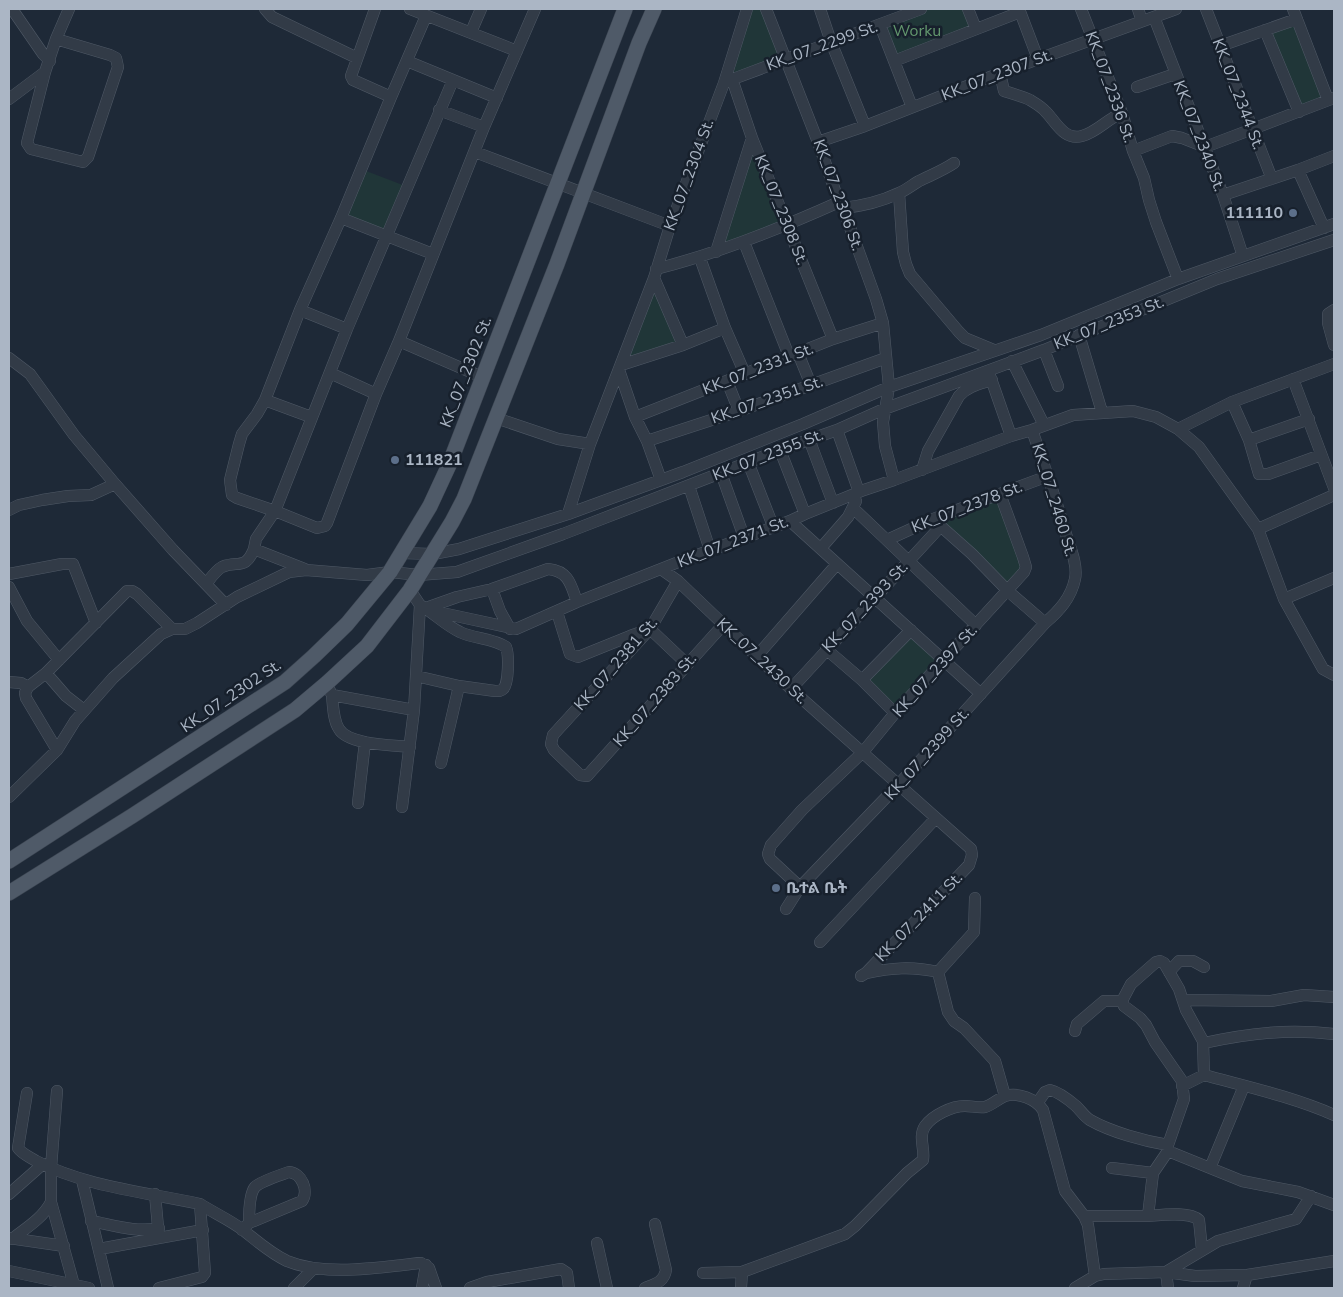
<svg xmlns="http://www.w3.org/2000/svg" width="1343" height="1297" font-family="'Nunito Sans','Noto Sans Ethiopic',sans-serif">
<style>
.green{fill:#203638}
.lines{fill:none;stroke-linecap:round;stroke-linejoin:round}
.minor-casing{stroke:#4f5966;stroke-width:12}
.major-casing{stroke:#3b4451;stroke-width:16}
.minor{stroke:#323b47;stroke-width:11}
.major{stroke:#4f5a68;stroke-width:15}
.service-dot{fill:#5c6f8a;stroke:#17202c;stroke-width:2}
.labels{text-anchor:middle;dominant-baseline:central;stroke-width:5;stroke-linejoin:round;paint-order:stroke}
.park-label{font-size:16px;fill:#62966d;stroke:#17202c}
.street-label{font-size:16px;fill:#abb6c5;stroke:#17202c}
.poi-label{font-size:16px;font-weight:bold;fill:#abb6c5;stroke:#17202c;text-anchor:start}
</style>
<rect width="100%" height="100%" fill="#1e2937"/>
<path class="green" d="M 748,9 L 764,9 L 786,58 L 724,83 Z
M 921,9 L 968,9 L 976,29 L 894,61 L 880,25 Z
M 1297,19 L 1328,100 L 1299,112 L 1265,30 Z
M 752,138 L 788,225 L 716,252 Z
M 361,169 L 408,187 L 387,236 L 341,218 Z
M 654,278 L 683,345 L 621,365 Z
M 1000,494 L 1026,567 L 1008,591 L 935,522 Z
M 911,630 L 944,660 L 895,713 L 862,680 Z"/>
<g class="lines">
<defs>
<path id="minor" d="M 12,9 L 43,54 L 50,61
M 265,9 L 272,17 L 357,58
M 375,9 L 351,76 L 353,80 L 391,97
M 410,9 L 517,51
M 766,9 L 818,142 L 839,202 L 843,208 L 876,299 L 883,323 L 889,387 L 883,422 L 885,446 L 894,480
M 820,9 L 831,42 L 865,126
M 968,9 L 976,29
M 1019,9 L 1038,59
M 1081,9 L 1122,113 L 1133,151 L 1144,178 L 1149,200 L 1156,222 L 1178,279
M 1138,9 L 1142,21
M 1206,9 L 1272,179
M 1293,9 L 1328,100
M 426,16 L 391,97 L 341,218 L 300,310 L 265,400 L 257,414 L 242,434 L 239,444 L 230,480 L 232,495 L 237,498 L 275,511 L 317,528 L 325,526 L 327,523 L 376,394 L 399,341 L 484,127 L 535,9
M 1154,17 L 1223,195 L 1243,256
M 880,25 L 912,107
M 1265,30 L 1299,112
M 471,32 L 481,9
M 56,39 L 110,55 L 116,58 L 118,67 L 88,157 L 83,162 L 31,149 L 27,143 L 45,72 L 56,39 L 69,9
M 1220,46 L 1297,19
M 407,61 L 497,98
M 894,61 L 1020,12
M 1000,73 L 1004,91 C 1013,94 1022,96 1030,100 C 1035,103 1042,107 1046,112 C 1056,122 1064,141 1082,136 C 1097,132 1107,119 1122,113
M 732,79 L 752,138 L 833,339
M 725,82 L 921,9
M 1137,87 L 1175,74
M 9,99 L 45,72
M 439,110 L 484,127
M 818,142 L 865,126 L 1000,73 L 1176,9
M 1205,147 L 1334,98
M 1133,151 L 1172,136 L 1182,138 L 1205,147
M 475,152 L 670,226
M 1298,170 L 1324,228
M 899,193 L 903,252 L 906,264 L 910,274 L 959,332 L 965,338 L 994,350
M 1223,195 L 1298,170 L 1334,156
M 843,208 C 863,206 880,202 899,193 C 906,190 912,185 919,181 C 931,175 942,171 954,163
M 341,218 L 433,254
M 744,242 L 789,356
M 716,252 L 752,138
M 700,258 L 725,328 L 745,374
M 656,269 C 719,253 779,229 839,202
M 654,278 L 683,345
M 300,310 L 347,329
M 1334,310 L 1328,314 L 1328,323 L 1334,345
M 1079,335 L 1102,412
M 399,341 L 482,377
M 1044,350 L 1058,386
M 798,353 L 811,385
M 9,358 L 30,374 L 74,435 L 115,484 L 173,550 L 226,605
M 1012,361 L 1044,425
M 621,365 L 683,345 L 725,328
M 619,370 L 635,417 L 647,441 L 661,480
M 330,373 L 376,394
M 989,373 L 1011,436
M 1293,379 L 1334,488
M 727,381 L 739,411
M 265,400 L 311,417
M 1232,402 L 1249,440 L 1259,474 L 1268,474 L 1321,455
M 635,417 L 833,339 L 883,323
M 496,418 L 558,439 L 590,444
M 1178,429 L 1232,402 L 1334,364
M 837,430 L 859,492
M 809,439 L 833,503
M 1249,440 L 1309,419
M 647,441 L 739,411 L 886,358
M 780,450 L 805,514
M 748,462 L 773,526
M 922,470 L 928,451 L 959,396 C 968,386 980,384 992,380
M 721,473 L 744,537
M 689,486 L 710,550
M 853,508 L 976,625
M 9,510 L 19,505 L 42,500 L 68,496 L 91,495 L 115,484
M 568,514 L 590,444 L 654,278 L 670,226 L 724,83 L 747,9
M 790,521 L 981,694
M 936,522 L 972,554 L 1008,591 L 1045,623
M 1258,529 L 1334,495
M 887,540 L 933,519 L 1048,476
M 821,548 L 848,517 L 856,501
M 401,553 L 433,554 L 459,549 L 568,514 L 683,472 L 803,424 L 889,387 L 1041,335 L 1178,279 L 1334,224
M 305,569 L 254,549 L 256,539 L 275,511 L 347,329 L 453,80
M 661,569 L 678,581 L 791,689 L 971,849 L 972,855 L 969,865 L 866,973 L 861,976
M 9,574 L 62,564 L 73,564 L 96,623
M 678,581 L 650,629 L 553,735 L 551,744 L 554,750 L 580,775 L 587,776 L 723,625
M 206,584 C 210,579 216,570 222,567 C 238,560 245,571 254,549
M 9,587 L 27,621 L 59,660
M 492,589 L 500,611 L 510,629
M 1284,599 L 1334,578
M 426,608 L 457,597 L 492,589 L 548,569 C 569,571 571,585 577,602
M 433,611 L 516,629 L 577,602 L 681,561 L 790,521 L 805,514 L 864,490 L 894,480 L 1011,436 L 1032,430 L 1073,415 L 1133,411 L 1156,417 L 1178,429 L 1199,447 L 1258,529 L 1284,599 L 1323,669 L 1334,675
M 557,612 L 570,654 L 578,657 L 630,636 L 650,629 L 687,664
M 826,649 L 862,680 L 895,713
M 756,657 L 837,564
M 46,673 L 66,696 L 84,710
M 416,676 L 459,686 L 495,691 C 499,691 501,691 503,689 C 509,684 509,654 506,647 C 492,638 474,639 460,632 C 445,625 434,613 420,605
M 862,680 L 911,630
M 9,682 L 21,683 L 28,687
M 329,689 L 332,695 L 414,710
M 791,689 L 941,526
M 332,695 C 333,705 333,720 339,729 C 348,745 394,745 410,747
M 57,750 L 26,698 L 25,693 L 28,687 L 46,673 L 127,591 L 132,591 L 137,594 L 172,629
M 441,763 L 459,686
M 9,797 L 57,750 L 75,721 L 113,678 L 161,634 L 172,629 L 185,629 L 197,623 L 237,597 L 289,572 L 306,570 L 367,575 L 390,572 L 419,575 L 457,572 L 563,534 L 780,450 L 837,430 L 884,409 L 1044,350 L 1217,279 L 1334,240
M 358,803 L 365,742
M 402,807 L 414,710 L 420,605 L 410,590
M 800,887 L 770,859 L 768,854 L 771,845 L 802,810 L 863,752 L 895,713 L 1024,572 L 1026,567 L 1023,557 L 1000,494
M 786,909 L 800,887 L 899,784 L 1045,623 C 1059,611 1071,598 1075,579 C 1078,565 1070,547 1066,534 C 1056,499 1044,465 1032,430
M 820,942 L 936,818
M 938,972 L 948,1012 L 954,1021 L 964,1028 L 995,1061 L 1005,1096
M 938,972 L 974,932 L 975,898
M 1169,972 L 1179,961 L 1193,961 L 1204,967
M 866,973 C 892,968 911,966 938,972
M 1183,1000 L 1271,1001 L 1304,995 L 1334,997
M 1122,1001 L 1131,984 L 1156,962 L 1160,961 L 1164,963 L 1179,989 L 1186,1010 L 1203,1041 L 1204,1075 C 1248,1087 1293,1097 1334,1115
M 1075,1031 L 1077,1024 L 1104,1001 L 1122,1001
M 1204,1043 C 1250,1033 1287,1029 1334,1034
M 1182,1086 L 1204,1075
M 57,1091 L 51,1168 L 51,1202 L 74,1285
M 27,1093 L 18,1148 C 22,1154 30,1157 36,1161 C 87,1187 145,1192 200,1204 L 205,1273 L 202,1277 L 159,1288
M 1038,1102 L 1045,1092 L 1050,1090 C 1059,1092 1069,1100 1076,1106 C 1081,1111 1085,1117 1090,1120 C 1111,1132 1144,1141 1168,1145
M 1168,1151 L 1242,1181 L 1298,1192 L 1334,1205
M 1112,1168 L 1153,1173
M 1210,1168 L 1244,1086
M 82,1180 L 108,1288
M 9,1194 L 43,1164
M 155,1194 L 159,1238 L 203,1230
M 200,1204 C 214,1213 230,1220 243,1230 C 257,1241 270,1253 287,1261 C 326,1277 380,1267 421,1263 L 429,1268 L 436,1288
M 1084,1216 L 1148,1216 L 1153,1173 L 1168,1151 L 1168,1145 L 1184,1099 L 1182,1081 L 1155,1042 L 1146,1025 L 1140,1018 L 1124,1006 L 1122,1001
M 1148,1216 C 1161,1215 1189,1211 1199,1220 L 1202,1250
M 91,1221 C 113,1225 136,1233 159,1228
M 242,1230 L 249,1223 C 249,1215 249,1194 255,1187 C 261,1181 281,1175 289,1172 C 302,1173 309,1191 302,1201 L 249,1223
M 9,1238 L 64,1246
M 12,1239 C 26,1228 43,1218 51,1202
M 597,1243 L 607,1288
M 99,1249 L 159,1238
M 9,1271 L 89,1288
M 703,1273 L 742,1272
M 294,1288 L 314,1268
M 422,1288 L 426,1265
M 470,1288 L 487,1282 L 561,1269 L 567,1273 L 569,1288
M 645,1288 C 655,1284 664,1282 666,1270 L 655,1224
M 741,1288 L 742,1272 L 845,1234 L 855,1226 L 907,1173 L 923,1160 C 925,1148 918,1137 925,1126 C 933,1115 952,1106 965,1106 C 971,1106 979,1108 985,1107 C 992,1105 998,1099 1005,1096 C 1018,1092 1036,1099 1043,1110 L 1065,1191 L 1084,1216 L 1088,1225 L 1095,1276
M 1075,1288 L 1095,1276 L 1104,1274 L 1166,1272 L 1195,1276 L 1247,1275 L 1334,1261
M 1168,1288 L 1166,1272 L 1218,1241 L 1296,1219 L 1311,1196
M 1243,1288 L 1247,1275"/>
<path id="major" d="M 9,861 L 285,682 L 314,656 L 347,624 L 390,572 L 430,506 L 449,465 L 625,9
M 9,893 L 132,816 L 295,710 L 327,683 L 367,646 L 410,590 L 452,522 L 464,499 L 557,264 L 639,43 L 654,9"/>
</defs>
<use href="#minor" class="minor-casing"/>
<use href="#major" class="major-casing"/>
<use href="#minor" class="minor"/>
<use href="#major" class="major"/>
</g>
<g class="service-dot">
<circle cx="1293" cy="213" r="5"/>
<circle cx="395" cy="460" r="5"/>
<circle cx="776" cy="888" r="5"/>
</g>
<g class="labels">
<g class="park-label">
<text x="917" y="31">Worku</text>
</g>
<g class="street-label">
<text transform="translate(822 46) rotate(-20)">KK_07_2299 St.</text>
<text transform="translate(997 75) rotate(-21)">KK_07_2307 St.</text>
<text transform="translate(1110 87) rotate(70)">KK_07_2336 St.</text>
<text transform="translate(1238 94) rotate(69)">KK_07_2344 St.</text>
<text transform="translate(1199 136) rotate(69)">KK_07_2340 St.</text>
<text transform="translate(689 175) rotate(-70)">KK_07_2304 St.</text>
<text transform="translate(838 195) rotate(70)">KK_07_2306 St.</text>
<text transform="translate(781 210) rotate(68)">KK_07_2308 St.</text>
<text transform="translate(1109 323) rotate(-22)">KK_07_2353 St.</text>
<text transform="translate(758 369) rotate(-21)">KK_07_2331 St.</text>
<text transform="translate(466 372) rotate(-69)">KK_07_2302 St.</text>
<text transform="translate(767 400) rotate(-19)">KK_07_2351 St.</text>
<text transform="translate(768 455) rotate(-21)">KK_07_2355 St.</text>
<text transform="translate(1054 500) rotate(73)">KK_07_2460 St.</text>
<text transform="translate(967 507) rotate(-21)">KK_07_2378 St.</text>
<text transform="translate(733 542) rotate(-21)">KK_07_2371 St.</text>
<text transform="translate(865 607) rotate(-47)">KK_07_2393 St.</text>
<text transform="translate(762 661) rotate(43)">KK_07_2430 St.</text>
<text transform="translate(616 664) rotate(-49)">KK_07_2381 St.</text>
<text transform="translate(935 671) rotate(-48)">KK_07_2397 St.</text>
<text transform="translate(231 696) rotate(-34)">KK_07_2302 St.</text>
<text transform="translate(655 700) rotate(-49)">KK_07_2383 St.</text>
<text transform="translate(927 754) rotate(-48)">KK_07_2399 St.</text>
<text transform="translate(919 917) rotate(-46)">KK_07_2411 St.</text>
</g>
<g class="poi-label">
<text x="1283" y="213" text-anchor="end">111110</text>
<text x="405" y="460">111821</text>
<text x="786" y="888">ቤተል ቤት</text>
</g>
</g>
<rect width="1343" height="1297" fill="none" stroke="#abb6c5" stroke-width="20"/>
</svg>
